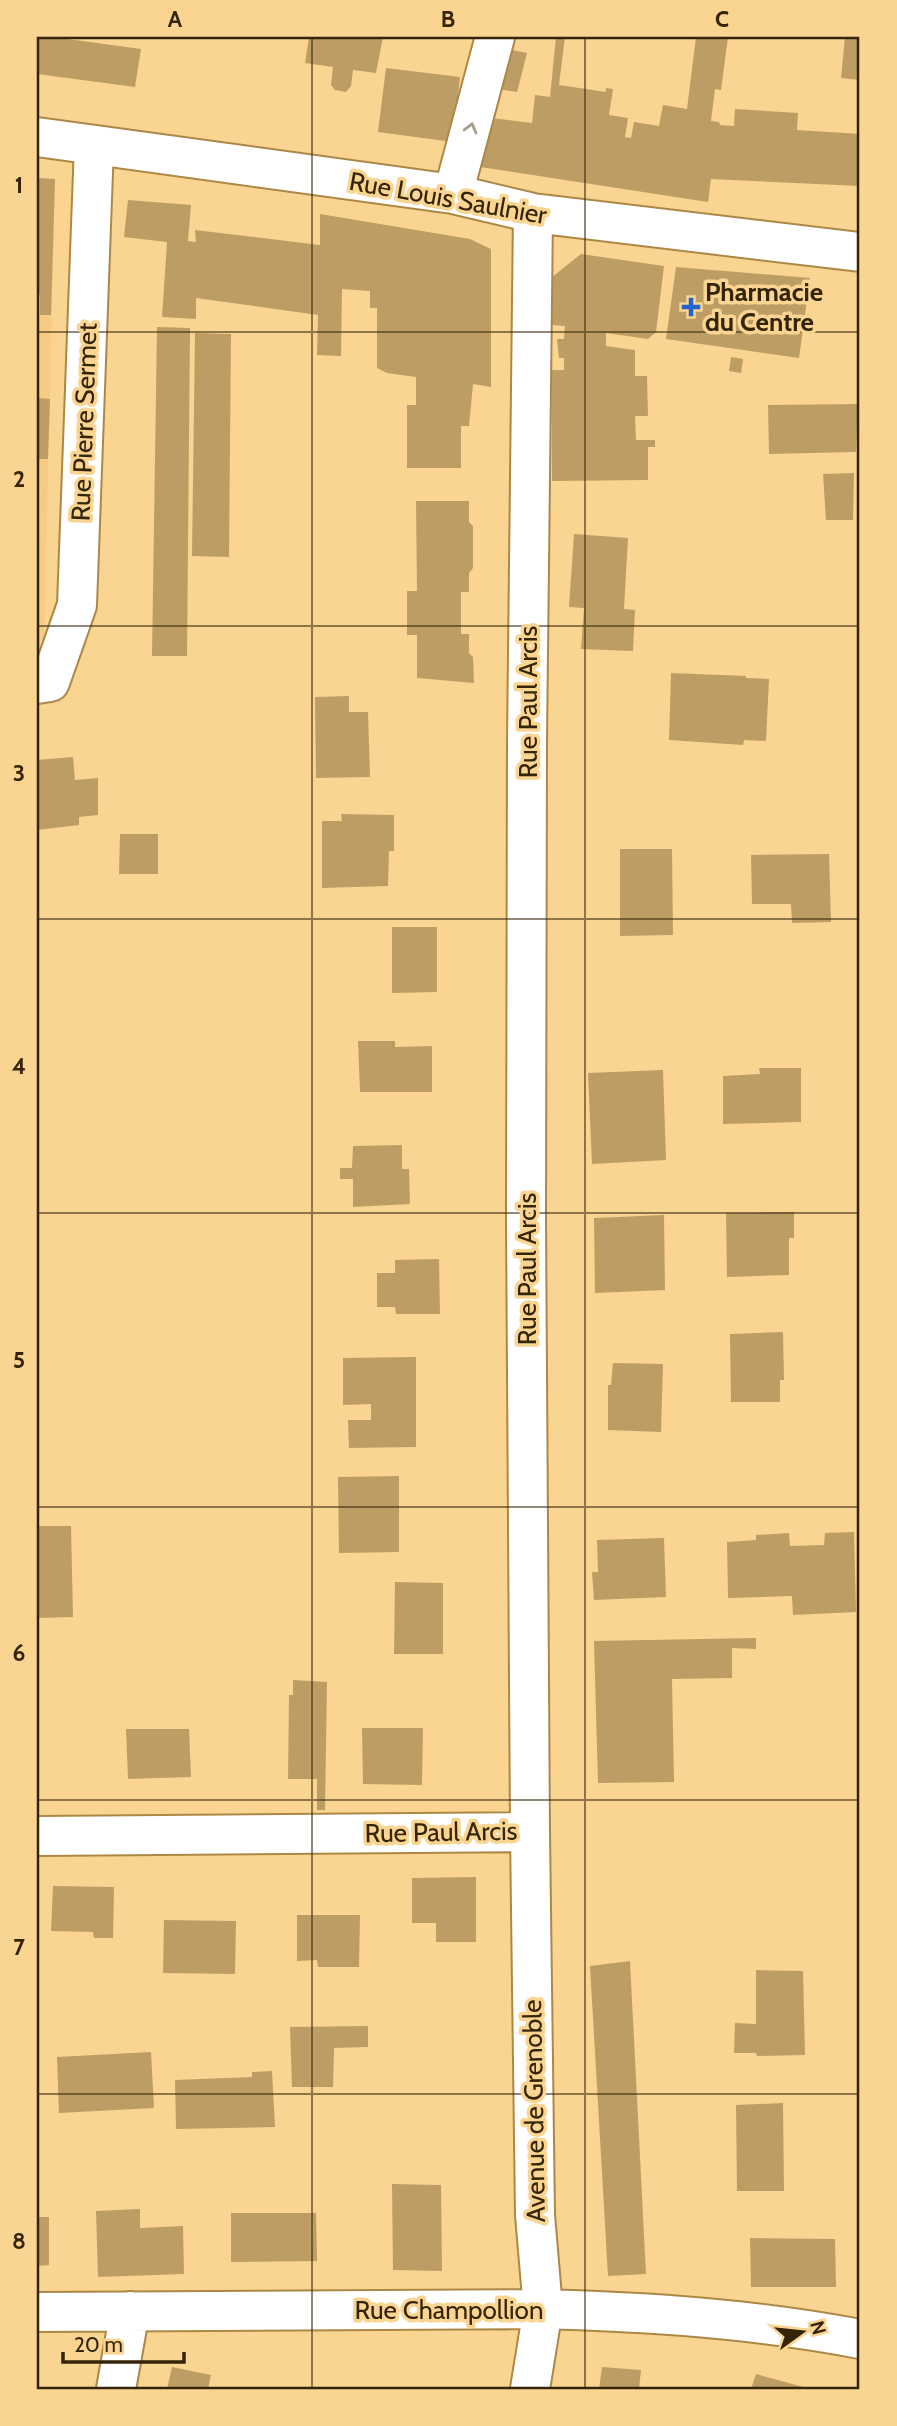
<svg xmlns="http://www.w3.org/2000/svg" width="897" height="2426" font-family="Cabin,sans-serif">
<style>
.built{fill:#f7cc82}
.building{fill:#be9d65}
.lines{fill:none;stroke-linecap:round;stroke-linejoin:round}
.minor-casing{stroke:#ac8847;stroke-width:42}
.minor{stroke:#fff;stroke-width:38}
.oneway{stroke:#a49d90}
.grid{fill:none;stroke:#342509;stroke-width:2;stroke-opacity:0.55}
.poi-dot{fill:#2363d0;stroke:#fad491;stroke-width:2.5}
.labels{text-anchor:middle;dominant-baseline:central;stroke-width:7;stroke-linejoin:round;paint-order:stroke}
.street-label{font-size:26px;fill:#342509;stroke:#fad491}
.poi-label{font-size:26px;font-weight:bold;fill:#342509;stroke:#fad491;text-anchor:start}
.neatline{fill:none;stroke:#342509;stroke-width:2.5}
.grid-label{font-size:23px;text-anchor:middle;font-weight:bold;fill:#342509}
</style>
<rect width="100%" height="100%" fill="#fad491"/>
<path class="built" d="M 37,178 L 55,179 L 44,640 L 37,639 Z"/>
<path class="building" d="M 37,37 L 53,37 L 141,49 L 135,87 L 37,74 Z
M 309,37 L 383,37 L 376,73 L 353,70 L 351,86 L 346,92 L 335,90 L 331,85 L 333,67 L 305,63 Z
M 556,37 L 565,37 L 559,85 L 606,92 L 606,88 L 613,89 L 609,115 L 628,118 L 625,137 L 631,138 L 634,122 L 659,126 L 663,105 L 687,109 L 696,37 L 728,37 L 721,90 L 715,89 L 711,121 L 719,122 L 720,125 L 734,126 L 735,109 L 798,113 L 797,130 L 860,134 L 860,186 L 711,179 L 708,202 L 480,167 L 491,118 L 532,123 L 535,95 L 550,97 Z
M 845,37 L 860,37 L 860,80 L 841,78 Z
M 507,49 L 527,53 L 517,92 L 497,89 Z
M 386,68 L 460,77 L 453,142 L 378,132 Z
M 37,178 L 55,179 L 51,315 L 40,315 L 40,295 L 37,295 Z
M 128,200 L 191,205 L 188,241 L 196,242 L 195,230 L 320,245 L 320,214 L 470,239 L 491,249 L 491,387 L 473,384 L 469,426 L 461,426 L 461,468 L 407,468 L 407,405 L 416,405 L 416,377 L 387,373 L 377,368 L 377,308 L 370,308 L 370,291 L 342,289 L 341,356 L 317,355 L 318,315 L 196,298 L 196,319 L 162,317 L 167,242 L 124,237 Z
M 581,254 L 664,266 L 656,332 L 648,339 L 606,333 L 606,346 L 635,350 L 635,376 L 647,376 L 648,416 L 635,416 L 636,440 L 655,440 L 655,447 L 648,447 L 648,480 L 552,481 L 552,370 L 564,370 L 564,358 L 559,358 L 557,339 L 564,339 L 565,326 L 552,325 L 552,277 Z
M 676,267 L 810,278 L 799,358 L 666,339 Z
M 157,327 L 190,328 L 187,656 L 152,656 Z
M 195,333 L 231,334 L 229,557 L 192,556 Z
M 731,357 L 743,359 L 741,373 L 729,371 Z
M 37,398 L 50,399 L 48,459 L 37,459 Z
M 858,404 L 856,452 L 769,454 L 768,405 Z
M 854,473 L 853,520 L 826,520 L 823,474 Z
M 416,501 L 469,501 L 469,522 L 473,526 L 473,568 L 469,573 L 469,592 L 461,592 L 461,634 L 469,634 L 469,653 L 473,657 L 474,683 L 417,678 L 417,635 L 407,635 L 407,591 L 417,591 Z
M 574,534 L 628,538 L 624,609 L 635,610 L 633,651 L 581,649 L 584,608 L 569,607 Z
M 671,673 L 746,676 L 746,678 L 769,679 L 766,741 L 744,740 L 743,745 L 669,740 Z
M 349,696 L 349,712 L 368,712 L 370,777 L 316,778 L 315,697 Z
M 73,757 L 75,780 L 98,778 L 98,815 L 79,817 L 79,825 L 37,830 L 37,760 Z
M 341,814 L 394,815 L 394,851 L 389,851 L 388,886 L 322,888 L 322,821 L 342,821 Z
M 120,834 L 158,834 L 158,874 L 119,874 Z
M 620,849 L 672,849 L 673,935 L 620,936 Z
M 829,854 L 831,922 L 792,923 L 791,904 L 752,904 L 751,855 Z
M 392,927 L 437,927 L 437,992 L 392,993 Z
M 358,1041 L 395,1041 L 395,1047 L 432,1046 L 432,1092 L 360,1092 Z
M 759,1068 L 801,1068 L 801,1122 L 723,1124 L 723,1076 L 760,1074 Z
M 663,1070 L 666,1160 L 592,1164 L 588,1073 Z
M 402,1145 L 402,1169 L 409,1169 L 410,1204 L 353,1207 L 353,1179 L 340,1179 L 340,1168 L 352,1168 L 353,1146 Z
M 794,1212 L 794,1238 L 789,1238 L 789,1275 L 727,1277 L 726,1213 Z
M 664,1215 L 665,1290 L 595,1293 L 594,1218 Z
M 439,1259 L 440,1314 L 396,1314 L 395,1307 L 377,1307 L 377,1273 L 395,1273 L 395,1260 Z
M 783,1332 L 784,1380 L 780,1380 L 780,1402 L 731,1402 L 730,1334 Z
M 416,1357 L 416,1447 L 349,1448 L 348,1420 L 371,1420 L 371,1404 L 343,1405 L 343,1358 Z
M 613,1363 L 663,1364 L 661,1432 L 608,1430 L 608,1385 L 611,1385 Z
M 399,1476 L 399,1552 L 339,1553 L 338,1477 Z
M 37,1526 L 71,1526 L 73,1617 L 37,1618 Z
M 854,1532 L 856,1612 L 793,1615 L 792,1596 L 728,1598 L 727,1542 L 756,1540 L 756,1535 L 789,1533 L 790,1546 L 824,1545 L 825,1533 Z
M 664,1538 L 666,1597 L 594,1600 L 592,1572 L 598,1572 L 597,1540 Z
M 395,1582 L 443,1583 L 443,1654 L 394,1654 Z
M 756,1638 L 756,1649 L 732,1648 L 732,1678 L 672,1679 L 674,1782 L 598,1783 L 594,1641 Z
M 293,1680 L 327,1682 L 325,1810 L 317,1810 L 317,1779 L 288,1779 L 289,1695 L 293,1695 Z
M 362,1728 L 423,1728 L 422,1785 L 363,1784 Z
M 126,1729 L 189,1729 L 191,1777 L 128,1779 Z
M 476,1877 L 476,1942 L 436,1942 L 436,1923 L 412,1923 L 412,1878 Z
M 53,1886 L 114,1887 L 113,1938 L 94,1938 L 93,1932 L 51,1931 Z
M 297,1915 L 360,1915 L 359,1967 L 318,1967 L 317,1960 L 297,1961 Z
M 164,1920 L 236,1921 L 235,1974 L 163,1973 Z
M 630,1961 L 646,2274 L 608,2276 L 590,1966 Z
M 756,1970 L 803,1971 L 805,2055 L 757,2056 L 756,2053 L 734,2053 L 735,2023 L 756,2024 Z
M 368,2026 L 368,2047 L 334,2048 L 333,2087 L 292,2087 L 290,2027 Z
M 151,2052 L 154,2108 L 59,2113 L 57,2057 Z
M 272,2071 L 275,2127 L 176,2129 L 175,2080 L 252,2077 L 252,2072 Z
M 783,2103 L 784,2191 L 737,2191 L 736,2105 Z
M 392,2184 L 441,2185 L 442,2271 L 393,2270 Z
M 140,2209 L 140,2228 L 183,2226 L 184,2274 L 98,2277 L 96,2211 Z
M 231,2213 L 316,2213 L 317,2261 L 231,2262 Z
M 37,2217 L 49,2217 L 49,2265 L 37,2266 Z
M 750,2238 L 835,2239 L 836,2287 L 751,2287 Z
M 172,2367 L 211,2375 L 208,2389 L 167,2389 Z
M 602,2367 L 641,2370 L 639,2389 L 599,2389 Z
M 756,2374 L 807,2388 L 807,2389 L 751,2389 Z"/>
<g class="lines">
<defs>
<path id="minor" d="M 37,137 L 453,194 L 533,213 L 860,252
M 453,194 L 495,37
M 37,684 L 50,682 L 77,605 L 94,145
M 530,1832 L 535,2215 L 543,2309 L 530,2389
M 37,1836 L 530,1832 L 526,1220 L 527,741 L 533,213
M 37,2312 L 543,2309 C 649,2312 756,2319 860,2339
M 116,2389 L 130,2311"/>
</defs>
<use href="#minor" class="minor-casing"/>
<use href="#minor" class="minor"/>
</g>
<defs><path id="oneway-chevron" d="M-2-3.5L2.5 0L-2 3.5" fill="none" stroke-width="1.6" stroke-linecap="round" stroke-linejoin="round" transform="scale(1.75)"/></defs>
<use class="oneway" href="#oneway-chevron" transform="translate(471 128) rotate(-75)"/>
<path class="grid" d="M 312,37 L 312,2389M 585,37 L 585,2389M 37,332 L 860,332M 37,626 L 860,626M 37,919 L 860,919M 37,1213 L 860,1213M 37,1507 L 860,1507M 37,1800 L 860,1800M 37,2094 L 860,2094"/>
<path class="poi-dot" d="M687.5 296.5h7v7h7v7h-7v7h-7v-7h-7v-7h7z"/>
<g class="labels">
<g class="street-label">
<text transform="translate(448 198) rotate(10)">Rue Louis Saulnier</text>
<text transform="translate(84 422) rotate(-88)">Rue Pierre Sermet</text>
<text transform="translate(528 702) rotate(-90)">Rue Paul Arcis</text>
<text transform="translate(527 1269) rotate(-90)">Rue Paul Arcis</text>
<text transform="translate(441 1832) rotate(-1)">Rue Paul Arcis</text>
<text transform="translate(534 2111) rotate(-91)">Avenue de Grenoble</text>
<text x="449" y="2310">Rue Champollion</text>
</g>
<g class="poi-label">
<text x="705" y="292">Pharmacie<tspan x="705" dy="30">du Centre</tspan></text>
</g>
</g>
<rect width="897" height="2426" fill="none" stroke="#fad491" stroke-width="77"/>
<g transform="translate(802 2332) rotate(75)" stroke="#fad491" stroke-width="5" paint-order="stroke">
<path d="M0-5L12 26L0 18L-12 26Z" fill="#342509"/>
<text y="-10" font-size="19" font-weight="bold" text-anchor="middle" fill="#342509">N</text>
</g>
<path d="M63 2352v10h121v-10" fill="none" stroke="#342509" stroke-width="3.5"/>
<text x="74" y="2352" font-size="21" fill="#342509" stroke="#fad491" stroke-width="5" paint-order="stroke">20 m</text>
<rect x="38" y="38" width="820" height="2350" class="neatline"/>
<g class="grid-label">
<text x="175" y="27">A</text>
<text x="448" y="27">B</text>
<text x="722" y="27">C</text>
<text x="19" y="193">1</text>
<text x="19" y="487">2</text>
<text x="19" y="781">3</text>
<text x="19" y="1074">4</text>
<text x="19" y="1368">5</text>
<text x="19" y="1661">6</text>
<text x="19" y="1955">7</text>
<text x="19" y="2249">8</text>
</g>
</svg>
